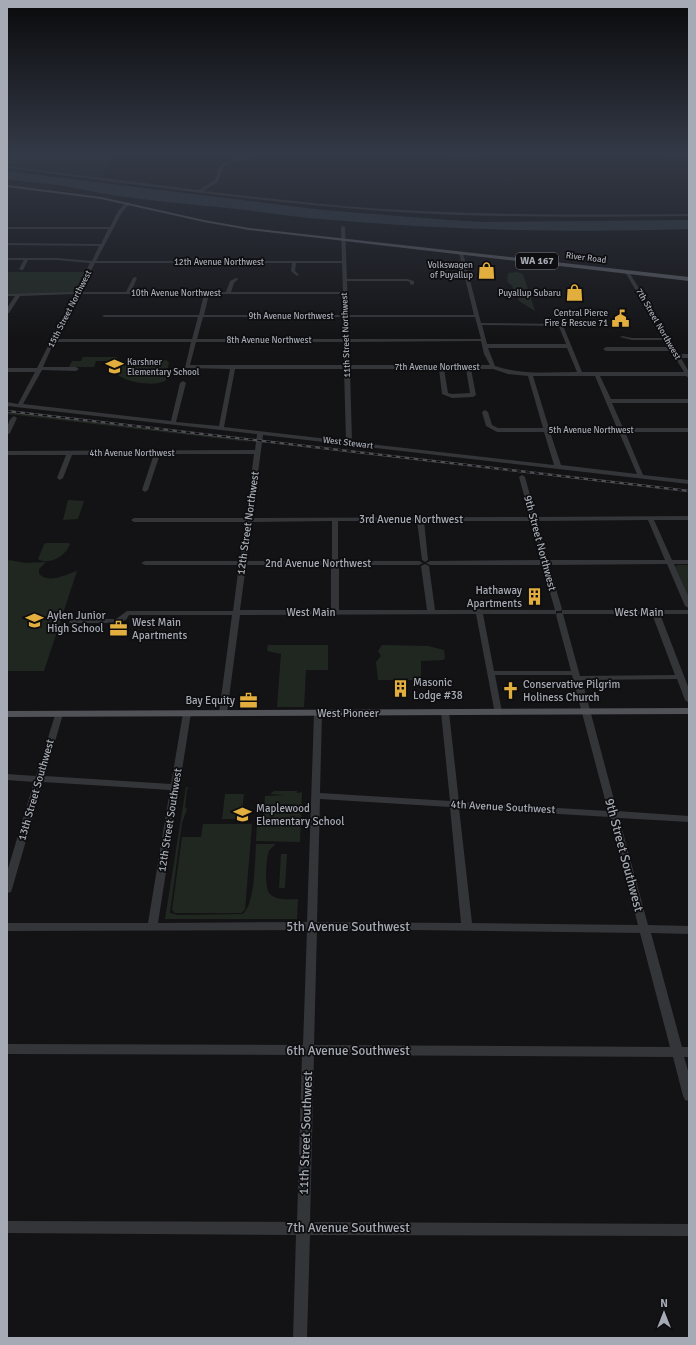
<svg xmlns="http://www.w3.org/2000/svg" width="696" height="1345" font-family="Signika,sans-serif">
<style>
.green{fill:#202721}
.water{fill:#2e353c}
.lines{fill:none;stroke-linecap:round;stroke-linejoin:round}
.minor{fill:#343539;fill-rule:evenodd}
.major{fill:#515258;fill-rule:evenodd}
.rail-casing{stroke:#4e4f54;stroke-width:2.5}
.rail{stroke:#0e0e10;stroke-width:1.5;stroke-dasharray:4.5;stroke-linecap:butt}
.labels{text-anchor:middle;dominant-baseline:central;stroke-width:3.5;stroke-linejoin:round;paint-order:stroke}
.far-street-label{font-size:9px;fill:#a6aab4;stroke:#0e0e10}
.far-poi-label{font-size:9px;fill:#a6aab4;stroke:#0e0e10;text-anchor:end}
.shield{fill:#0e0e10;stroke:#787b83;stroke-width:1}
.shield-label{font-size:10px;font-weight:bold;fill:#a6aab4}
.street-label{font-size:11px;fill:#a6aab4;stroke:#0e0e10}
.poi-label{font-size:11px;fill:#a6aab4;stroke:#0e0e10;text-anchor:start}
.near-street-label{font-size:13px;fill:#a6aab4;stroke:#0e0e10}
</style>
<rect width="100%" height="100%" fill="#131315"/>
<path class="green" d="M 7,152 L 117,152 L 102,177 L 7,165 Z
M 432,152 L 490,152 L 469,159 Z
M 7,272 L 88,272 L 77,293 L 7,295 Z
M 517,272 L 523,274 L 535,311 L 519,301 L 512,286 L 507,282 L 508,273 Z
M 83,357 L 117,357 L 115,361 L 96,361 L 94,367 L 69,367 L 72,361 L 81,361 Z
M 166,360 L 169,362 L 166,380 C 155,388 120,382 113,370 L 115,365 L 123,362 Z
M 7,412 L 240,439 L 250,442 L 7,414 Z
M 68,500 L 84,501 L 78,519 L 63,520 Z
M 47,543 L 68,543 L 70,544 C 65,558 48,565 38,559 L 44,544 Z
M 9,560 L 25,563 L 46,562 L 39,569 L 39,574 C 49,584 65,575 77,571 L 44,671 L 7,671 L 7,562 Z
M 678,565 L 689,565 L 689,600 L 675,566 Z
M 268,645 L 328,645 L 328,670 L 306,670 L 304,707 L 277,707 L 281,654 L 267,651 Z
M 382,645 L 428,646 L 444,650 L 445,658 L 443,660 L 421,661 L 421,677 L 419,680 L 419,684 L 417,684 L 416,680 L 378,680 L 376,662 L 381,656 L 378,651 Z
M 186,787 L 189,788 L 187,789 L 185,808 L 187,809 L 182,823 L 170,913 L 178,915 L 243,914 C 255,904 255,861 256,844 L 276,844 C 273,846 271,848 269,851 C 266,858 264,889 270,894 C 277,901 288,899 298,899 L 297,919 L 165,919 Z
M 274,791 L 297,791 L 297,793 L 302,792 L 300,842 L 256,841 L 257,823 L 263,823 L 265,796 L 284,795 L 270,794 Z
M 225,794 L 244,794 L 241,819 L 222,819 Z
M 203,824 L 252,824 L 245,910 L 241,913 L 175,913 L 172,910 L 182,837 L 201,837 Z
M 281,854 L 287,854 L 285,888 L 279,888 Z"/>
<path class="water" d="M 7,171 L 323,210 L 449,220 L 484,222 L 689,220 L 689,229 C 566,233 443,230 321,219 C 296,217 271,213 246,210 C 189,204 131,200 75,188 C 53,183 29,183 7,179 Z"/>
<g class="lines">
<path class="minor" d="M 261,152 L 266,152 L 226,165 L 223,167 L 218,182 L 203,191 C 276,199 349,208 423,211 C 511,215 600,215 689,214 L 689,216 C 587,217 485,218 383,211 C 257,202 132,184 7,168 L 7,166 L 199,190 L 215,180 L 219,167 L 224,163 Z
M 127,202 L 130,203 L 122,212 L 96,261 L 342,261 L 341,227 L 343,226 L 345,227 L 347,279 L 407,279 L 414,281 L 414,284 L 412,285 L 410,284 L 410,282 L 407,281 L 347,281 L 348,315 L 474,315 L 459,253 L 461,252 L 463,253 L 481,323 L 561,324 L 564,328 L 582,372 L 684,372 L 671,351 L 606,351 L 603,349 L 606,347 L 669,347 L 665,340 L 632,340 L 620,337 L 622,336 L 632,338 L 664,338 L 625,272 L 627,271 L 629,272 L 679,354 L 689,354 L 689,358 L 681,358 L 689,372 L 689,378 L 686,376 L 600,376 L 611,399 L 689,399 L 689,403 L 612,403 L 623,428 L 689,428 L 689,432 L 625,432 L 643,475 L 689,480 L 689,484 L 263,435 L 252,518 L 530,517 L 519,477 L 522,475 L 525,477 L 536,517 L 689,516 L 689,520 L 654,520 L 672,560 L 689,560 L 689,564 L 674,564 L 689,598 L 689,608 L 685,606 L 667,564 L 549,565 L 562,609 L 561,611 L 556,611 L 556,614 L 483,614 L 494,671 L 571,671 L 556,615 L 557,613 L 562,613 L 562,610 L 689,610 L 689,614 L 660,614 L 689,689 L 689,703 L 685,700 L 677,679 L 582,680 L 617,811 L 689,816 L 689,822 L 619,818 L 648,925 L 689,926 L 689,934 L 651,933 L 682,1047 L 689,1047 L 689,1057 L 684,1057 L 689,1074 L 689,1101 L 685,1100 L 683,1096 L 673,1057 L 314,1055 L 310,1222 L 689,1224 L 689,1236 L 310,1235 L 307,1338 L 293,1338 L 296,1235 L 7,1233 L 7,1221 L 297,1222 L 302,1055 L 7,1054 L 7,1044 L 303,1045 L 307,930 L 7,931 L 7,923 L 148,923 L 170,790 L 43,782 L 12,889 L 11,892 L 7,893 L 7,872 L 34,782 L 7,780 L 7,774 L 36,776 L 56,712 L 59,711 L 63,714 L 45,776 L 171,784 L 183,713 L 187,710 L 191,713 L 158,923 L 307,922 L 314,713 L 318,710 L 322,713 L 320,793 L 450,801 L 441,712 L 445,709 L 449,712 L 459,802 L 608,811 L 572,675 L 495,675 L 502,712 L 498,715 L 495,714 L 476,614 L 240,615 L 227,713 L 223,716 L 219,713 L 232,615 L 129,615 L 126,620 L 117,623 L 70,623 L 69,621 L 73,619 L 116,619 L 127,611 L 233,611 L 239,565 L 145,565 L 141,563 L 145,561 L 240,561 L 245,522 L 134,522 L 131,520 L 134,518 L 246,518 L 254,454 L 160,454 L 148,490 L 145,492 L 142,490 L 154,454 L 72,455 L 63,478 L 60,480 L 57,478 L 66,455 L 7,455 L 7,451 L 255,450 L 257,434 L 7,406 L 7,402 L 18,404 L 35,372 L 7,372 L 7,368 L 37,368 L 74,294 L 20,296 L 9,313 L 7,313 L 7,308 L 15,296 L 7,296 L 7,294 L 75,292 L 90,263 L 57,260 L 28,260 L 23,270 L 21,270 L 19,269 L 24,260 L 7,260 L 7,258 L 57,258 L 92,261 L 99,246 L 7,245 L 7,243 L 101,244 L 108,229 L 7,229 L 7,227 L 110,227 L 118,211 ZM 95,263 L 292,263 L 291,271 L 297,276 L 299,275 L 295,271 L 296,263 L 342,263 L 343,292 L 231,292 L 234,283 L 238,279 L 236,278 L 230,281 L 226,292 L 131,292 L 137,278 L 135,277 L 133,278 L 126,292 L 80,292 ZM 78,294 L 204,294 L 199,315 L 104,315 L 102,316 L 104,317 L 198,317 L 192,339 L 56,339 ZM 209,294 L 343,294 L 343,315 L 204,315 ZM 203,317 L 343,317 L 344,339 L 197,339 ZM 348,317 L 475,317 L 481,339 L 349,339 ZM 482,325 L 558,326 L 560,329 L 566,344 L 487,344 ZM 481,341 L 484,354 L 490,365 L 349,365 L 349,342 ZM 54,342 L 191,342 L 185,368 L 230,369 L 219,426 L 176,422 L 186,383 L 183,381 L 180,383 L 171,421 L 23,404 L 42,370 L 76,371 L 79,369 L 76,367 L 43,367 ZM 196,342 L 344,342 L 344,365 L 190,365 ZM 488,348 L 567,348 L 577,372 C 549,372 522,375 495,366 ZM 235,369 L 344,369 L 346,441 L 224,427 ZM 350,369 L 439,369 L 442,394 L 452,398 L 473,397 L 476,395 L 471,369 L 493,369 L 508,374 L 528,376 L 543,428 L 498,428 L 492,425 L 488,412 L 485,410 L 482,412 L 486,426 L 497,432 L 544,432 L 554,465 L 352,442 ZM 444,369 L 466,369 L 470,393 L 452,394 L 448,393 ZM 533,376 L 595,376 L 617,428 L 549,428 ZM 550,432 L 619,432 L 637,474 L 561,465 ZM 648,520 L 665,560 L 548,560 L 537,521 ZM 332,521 L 332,561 L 247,561 L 252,522 ZM 338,521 L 417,521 L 422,560 L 425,562 L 428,560 L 424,521 L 531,521 L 541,560 L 430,561 L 426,563 L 430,565 L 542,565 L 555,610 L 482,610 L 479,609 L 476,610 L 435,610 L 429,566 L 425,564 L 421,566 L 427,610 L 339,610 L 339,565 L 419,565 L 423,563 L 419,561 L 338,561 ZM 246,565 L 331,565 L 331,610 L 240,610 ZM 563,614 L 652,614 L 675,675 L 580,676 ZM 320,799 L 450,807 L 461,923 L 317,922 ZM 459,808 L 610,817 L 638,925 L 472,923 ZM 317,930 L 413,930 L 640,933 L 670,1047 L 314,1045 Z
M 14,416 L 17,418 L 10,433 L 7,435 C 7,428 8,419 14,416 Z"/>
<path class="major" d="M 652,152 L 689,155 L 689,157 L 654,153 Z
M 7,185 L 101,197 L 204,220 L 249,228 L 689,277 L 689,281 L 249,230 L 204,222 L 101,199 L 7,187 Z
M 689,708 L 689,714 L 7,717 L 7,711 Z"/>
<defs>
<path id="rail" d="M 7,411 L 689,491"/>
</defs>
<use href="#rail" class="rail-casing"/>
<use href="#rail" class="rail"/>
</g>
<linearGradient id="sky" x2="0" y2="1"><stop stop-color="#0a0a0c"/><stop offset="0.45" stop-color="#333946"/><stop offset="1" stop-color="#333946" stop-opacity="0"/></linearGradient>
<rect width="696" height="340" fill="url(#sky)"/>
<defs>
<symbol id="shop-bare" viewBox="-9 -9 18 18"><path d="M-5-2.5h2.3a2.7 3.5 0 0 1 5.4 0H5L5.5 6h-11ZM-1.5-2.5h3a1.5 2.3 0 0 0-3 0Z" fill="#e2ae3e" stroke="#0e0e10" stroke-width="2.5" paint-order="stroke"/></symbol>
<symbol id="civic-bare" viewBox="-9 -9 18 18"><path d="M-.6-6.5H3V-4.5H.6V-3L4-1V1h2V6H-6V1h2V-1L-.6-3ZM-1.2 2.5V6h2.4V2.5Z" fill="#e2ae3e" stroke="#0e0e10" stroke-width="2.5" paint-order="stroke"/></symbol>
<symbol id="school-bare" viewBox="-9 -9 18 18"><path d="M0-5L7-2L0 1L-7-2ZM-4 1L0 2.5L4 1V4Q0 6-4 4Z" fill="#e2ae3e" stroke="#0e0e10" stroke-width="2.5" paint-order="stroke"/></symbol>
<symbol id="building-bare" viewBox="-9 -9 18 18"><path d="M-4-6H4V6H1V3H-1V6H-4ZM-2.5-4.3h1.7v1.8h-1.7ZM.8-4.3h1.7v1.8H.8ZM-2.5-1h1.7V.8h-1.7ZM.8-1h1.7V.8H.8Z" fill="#e2ae3e" stroke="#0e0e10" stroke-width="2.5" paint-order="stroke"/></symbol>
<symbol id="office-bare" viewBox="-9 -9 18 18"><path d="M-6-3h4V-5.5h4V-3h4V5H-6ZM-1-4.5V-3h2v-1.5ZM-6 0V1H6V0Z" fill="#e2ae3e" stroke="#0e0e10" stroke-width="2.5" paint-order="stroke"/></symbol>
<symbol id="church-bare" viewBox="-9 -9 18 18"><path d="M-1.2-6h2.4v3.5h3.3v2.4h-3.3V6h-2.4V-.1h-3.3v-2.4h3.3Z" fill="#e2ae3e" stroke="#0e0e10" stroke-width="2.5" paint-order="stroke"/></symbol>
</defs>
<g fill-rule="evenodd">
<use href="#shop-bare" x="474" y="258" width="25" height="25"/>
<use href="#shop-bare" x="562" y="280" width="25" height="25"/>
<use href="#civic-bare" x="608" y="306" width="25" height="25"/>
<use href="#school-bare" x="102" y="354" width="25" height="25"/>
<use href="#building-bare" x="522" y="584" width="25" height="25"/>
<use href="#school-bare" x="22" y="608" width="25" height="25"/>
<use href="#office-bare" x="106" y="616" width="25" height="25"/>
<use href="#building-bare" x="388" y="676" width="25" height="25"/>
<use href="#church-bare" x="498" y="678" width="25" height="25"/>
<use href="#office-bare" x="236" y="688" width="25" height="25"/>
<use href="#school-bare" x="230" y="802" width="25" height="25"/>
</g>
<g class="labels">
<g class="far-street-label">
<text transform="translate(586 258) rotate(7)">River Road</text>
<text x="219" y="262">12th Avenue Northwest</text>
<text x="176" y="293">10th Avenue Northwest</text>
<text transform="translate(70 309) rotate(-63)">15th Street Northwest</text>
<text x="291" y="316">9th Avenue Northwest</text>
<text transform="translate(658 324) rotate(60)">7th Street Northwest</text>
<text transform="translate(346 335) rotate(-92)">11th Street Northwest</text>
<text x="269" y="340">8th Avenue Northwest</text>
<text x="437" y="367">7th Avenue Northwest</text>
<text x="591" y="430">5th Avenue Northwest</text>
<text transform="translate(348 443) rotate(7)">West Stewart</text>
<text x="132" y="453">4th Avenue Northwest</text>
</g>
<g class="far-poi-label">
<text x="473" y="265">Volkswagen<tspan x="473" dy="10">of Puyallup</tspan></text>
<text x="561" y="293">Puyallup Subaru</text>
<text x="608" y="313">Central Pierce<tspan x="608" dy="10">Fire &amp; Rescue 71</tspan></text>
<text x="127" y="362" text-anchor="start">Karshner<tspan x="127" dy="10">Elementary School</tspan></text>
</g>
<rect class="shield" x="516" y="253" width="42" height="16" rx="3"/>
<g class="shield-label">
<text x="537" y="261">WA 167</text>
</g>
<g class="street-label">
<text x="411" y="519">3rd Avenue Northwest</text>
<text transform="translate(248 523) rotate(-82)">12th Street Northwest</text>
<text transform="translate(540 543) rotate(75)">9th Street Northwest</text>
<text x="318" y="563">2nd Avenue Northwest</text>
<text x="311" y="612">West Main</text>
<text x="639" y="612">West Main</text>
<text x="348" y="713">West Pioneer</text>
<text transform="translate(36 790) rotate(-74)">13th Street Southwest</text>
<text transform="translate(503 807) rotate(3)">4th Avenue Southwest</text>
<text transform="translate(170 820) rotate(-81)">12th Street Southwest</text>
</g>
<g class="poi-label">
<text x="522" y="590" text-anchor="end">Hathaway<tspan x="522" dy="13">Apartments</tspan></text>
<text x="47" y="615">Aylen Junior<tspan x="47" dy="13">High School</tspan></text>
<text x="132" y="622">West Main<tspan x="132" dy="13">Apartments</tspan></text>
<text x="413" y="682">Masonic<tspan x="413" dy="13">Lodge #38</tspan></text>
<text x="523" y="684">Conservative Pilgrim<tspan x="523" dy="13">Holiness Church</tspan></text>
<text x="235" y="700" text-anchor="end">Bay Equity</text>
<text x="256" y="808">Maplewood<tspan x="256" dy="13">Elementary School</tspan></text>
</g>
<g class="near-street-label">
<text transform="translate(624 855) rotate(75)">9th Street Southwest</text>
<text x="348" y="927">5th Avenue Southwest</text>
<text x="348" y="1051">6th Avenue Southwest</text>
<text transform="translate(306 1133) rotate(-88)">11th Street Southwest</text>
<text x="348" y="1228">7th Avenue Southwest</text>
</g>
</g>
<rect width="696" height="1345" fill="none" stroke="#a6aab4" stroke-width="16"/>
<g transform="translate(664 1313)" stroke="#0e0e10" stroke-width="3" paint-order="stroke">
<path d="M0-3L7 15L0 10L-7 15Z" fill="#a6aab4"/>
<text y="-6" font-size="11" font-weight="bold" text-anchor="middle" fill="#a6aab4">N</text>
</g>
</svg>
